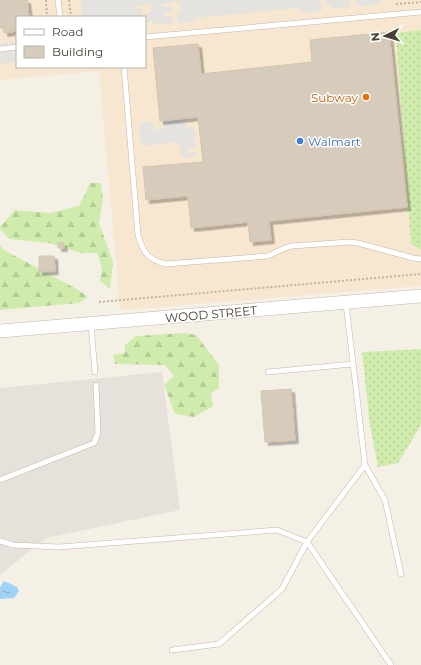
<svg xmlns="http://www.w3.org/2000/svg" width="421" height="665" font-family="Montserrat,sans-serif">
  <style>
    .commercial { fill: #f8e7d0; fill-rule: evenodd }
    .industrial { fill: #e7e1db }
    .grass { fill: url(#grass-dots) }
    .forest { fill: url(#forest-firs) }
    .parking { fill: #e5e3df }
    .water { fill: url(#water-ripples) }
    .building { fill: #d7ccbb; stroke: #d3c4ad; filter: url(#shadow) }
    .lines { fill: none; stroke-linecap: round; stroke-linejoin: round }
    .service-casing { stroke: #c1b8a8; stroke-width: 6 }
    .tertiary-casing { stroke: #c1b8a8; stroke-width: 14 }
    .path { stroke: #c4b498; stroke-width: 2; stroke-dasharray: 2 2; stroke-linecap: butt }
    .service { stroke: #fff; stroke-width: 5 }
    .tertiary { stroke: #fff; stroke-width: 13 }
    .food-dot { fill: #e8710a; stroke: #fff; stroke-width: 1.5 }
    .shop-dot { fill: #3f7fe0; stroke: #fff; stroke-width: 1.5 }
    .labels { text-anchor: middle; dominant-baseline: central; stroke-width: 3; stroke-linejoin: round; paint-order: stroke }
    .food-label { font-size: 12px; fill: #c56008; stroke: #fff; text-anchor: end }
    .shop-label { font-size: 12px; fill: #366cbe; stroke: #fff; text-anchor: start }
    .street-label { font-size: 12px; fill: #484035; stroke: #fff }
  </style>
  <defs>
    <pattern id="grass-dots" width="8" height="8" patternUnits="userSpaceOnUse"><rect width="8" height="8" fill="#d0ecac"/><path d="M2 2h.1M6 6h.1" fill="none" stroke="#b4cb95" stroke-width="1.8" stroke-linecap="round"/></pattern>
    <pattern id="forest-firs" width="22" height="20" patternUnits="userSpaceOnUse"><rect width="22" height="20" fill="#d0ecac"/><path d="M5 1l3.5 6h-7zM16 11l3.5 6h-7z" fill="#b4cb95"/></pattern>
    <pattern id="water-ripples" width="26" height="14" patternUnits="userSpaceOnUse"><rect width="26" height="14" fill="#9ed3f6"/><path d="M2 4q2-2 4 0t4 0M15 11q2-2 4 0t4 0" fill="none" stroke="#83adc8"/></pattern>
    <filter id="shadow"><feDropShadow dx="3.5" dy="3.5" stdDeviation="0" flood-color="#0004"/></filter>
  </defs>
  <rect width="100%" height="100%" fill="#f5f0e6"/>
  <!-- commercial -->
  <path class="commercial" d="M0 0H421V286L120 310 99 71 0 80ZM17 17H145V67H17Z"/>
  <!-- industrial -->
  <path class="industrial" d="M162 372 180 510 46 538 0 575V388Z"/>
  <!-- grass -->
  <path class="grass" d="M421 30V250L411 244 396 33Z
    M421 349V425L398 463 378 467 370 425 362 352Z"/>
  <!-- forest -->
  <path class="forest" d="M90 183H101L103 200 99 223 113 262 110 289 100 281 102 269 97 253H81L49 243 9 239 0 229V227L15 210 50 213 79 206Z
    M0 245 4 250 75 288 88 297 79 303 0 310Z
    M184 333 196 335 219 365V388L211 393 213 406 194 417 175 414 164 385 174 376 165 365 115 364 113 355 125 353V345L136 336Z"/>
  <!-- parking -->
  <path class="parking" d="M81 0H321L313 2H322V11L301 13 300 8 194 18V22L178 23 177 13H181L180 2 162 4 163 7 171 6 172 13 163 14V17L172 16 173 23 153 25 152 21 147 22V12H151L150 5 133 6 134 9 142 8 143 16 82 17Z
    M325 0H350L351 7 331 9V5L326 6Z
    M356 0H381V4L356 6Z
    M15 42V62L0 64V43Z
    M185 119 186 127H194L196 148 188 149V153L196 152 197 156 181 158 179 142 141 146 139 123 153 121 154 130 164 129 163 121Z"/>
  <!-- water -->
  <path class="water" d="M4 581 17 587 19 591 14 598 0 599V587Z"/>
  <!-- building -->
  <path class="building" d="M0 0H27L29 17H17V31L4 33V27L0 28Z
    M389 32 407 207 269 221 271 240 250 242 248 222 191 228 188 196 146 200 143 167 203 162 198 117 160 121 153 48 198 44 201 74 312 62 310 40Z
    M63 242 64 248H58V243Z
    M39 256H54L55 271 39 272Z
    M291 389 295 440 265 442 261 391Z"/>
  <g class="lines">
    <!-- service casing -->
    <g class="service-casing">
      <path id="service" d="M58 0 60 17
        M145 37 421 12
        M0 49 17 47
        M124 67 138 235C143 252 148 260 166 264L268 256 285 248 292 246 349 242 358 243 413 258 421 259
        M346 304 365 465 385 500 401 574
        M91 325 95 372
        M268 372 353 364
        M0 480 94 443 98 433 96 385
        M0 541 13 545 59 547 277 530 307 542 365 465
        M172 650 219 644 282 589 307 542 391 665"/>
    </g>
    <!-- tertiary casing -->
    <g class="tertiary-casing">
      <path id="tertiary" d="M0 331 421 296"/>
    </g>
    <!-- path -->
    <path class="path" d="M46 0 47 17
      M69 0 71 17
      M396 4 421 2
      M99 302 421 274"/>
    <!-- service -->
    <use href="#service" class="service"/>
    <!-- tertiary -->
    <use href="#tertiary" class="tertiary"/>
  </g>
  <!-- markers -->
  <circle class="food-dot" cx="366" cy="97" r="4"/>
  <circle class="shop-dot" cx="300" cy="141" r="4"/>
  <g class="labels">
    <!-- food labels -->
    <g class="food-label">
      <text x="358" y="97">Subway</text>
    </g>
    <!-- shop labels -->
    <g class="shop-label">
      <text x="308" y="141">Walmart</text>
    </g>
    <!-- street labels -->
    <g class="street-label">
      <text transform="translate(211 314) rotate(-5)">WOOD STREET</text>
    </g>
  </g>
  <!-- legend -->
  <rect x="16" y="16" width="130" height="52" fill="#ffffff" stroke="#b6b3ae"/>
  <rect x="24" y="29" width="20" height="6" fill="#ffffff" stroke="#b6b3ae"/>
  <text x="52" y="36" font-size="12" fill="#484035">Road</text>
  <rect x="24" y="46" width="20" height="12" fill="#d7ccbb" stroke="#b6b3ae"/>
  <text x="52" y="56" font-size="12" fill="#484035">Building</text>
  <!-- north arrow -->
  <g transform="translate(385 36) rotate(265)" stroke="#ffffff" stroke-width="3" paint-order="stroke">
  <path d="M0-3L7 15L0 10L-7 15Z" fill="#484035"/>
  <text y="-6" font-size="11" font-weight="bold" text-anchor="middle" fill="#484035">N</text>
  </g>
</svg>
